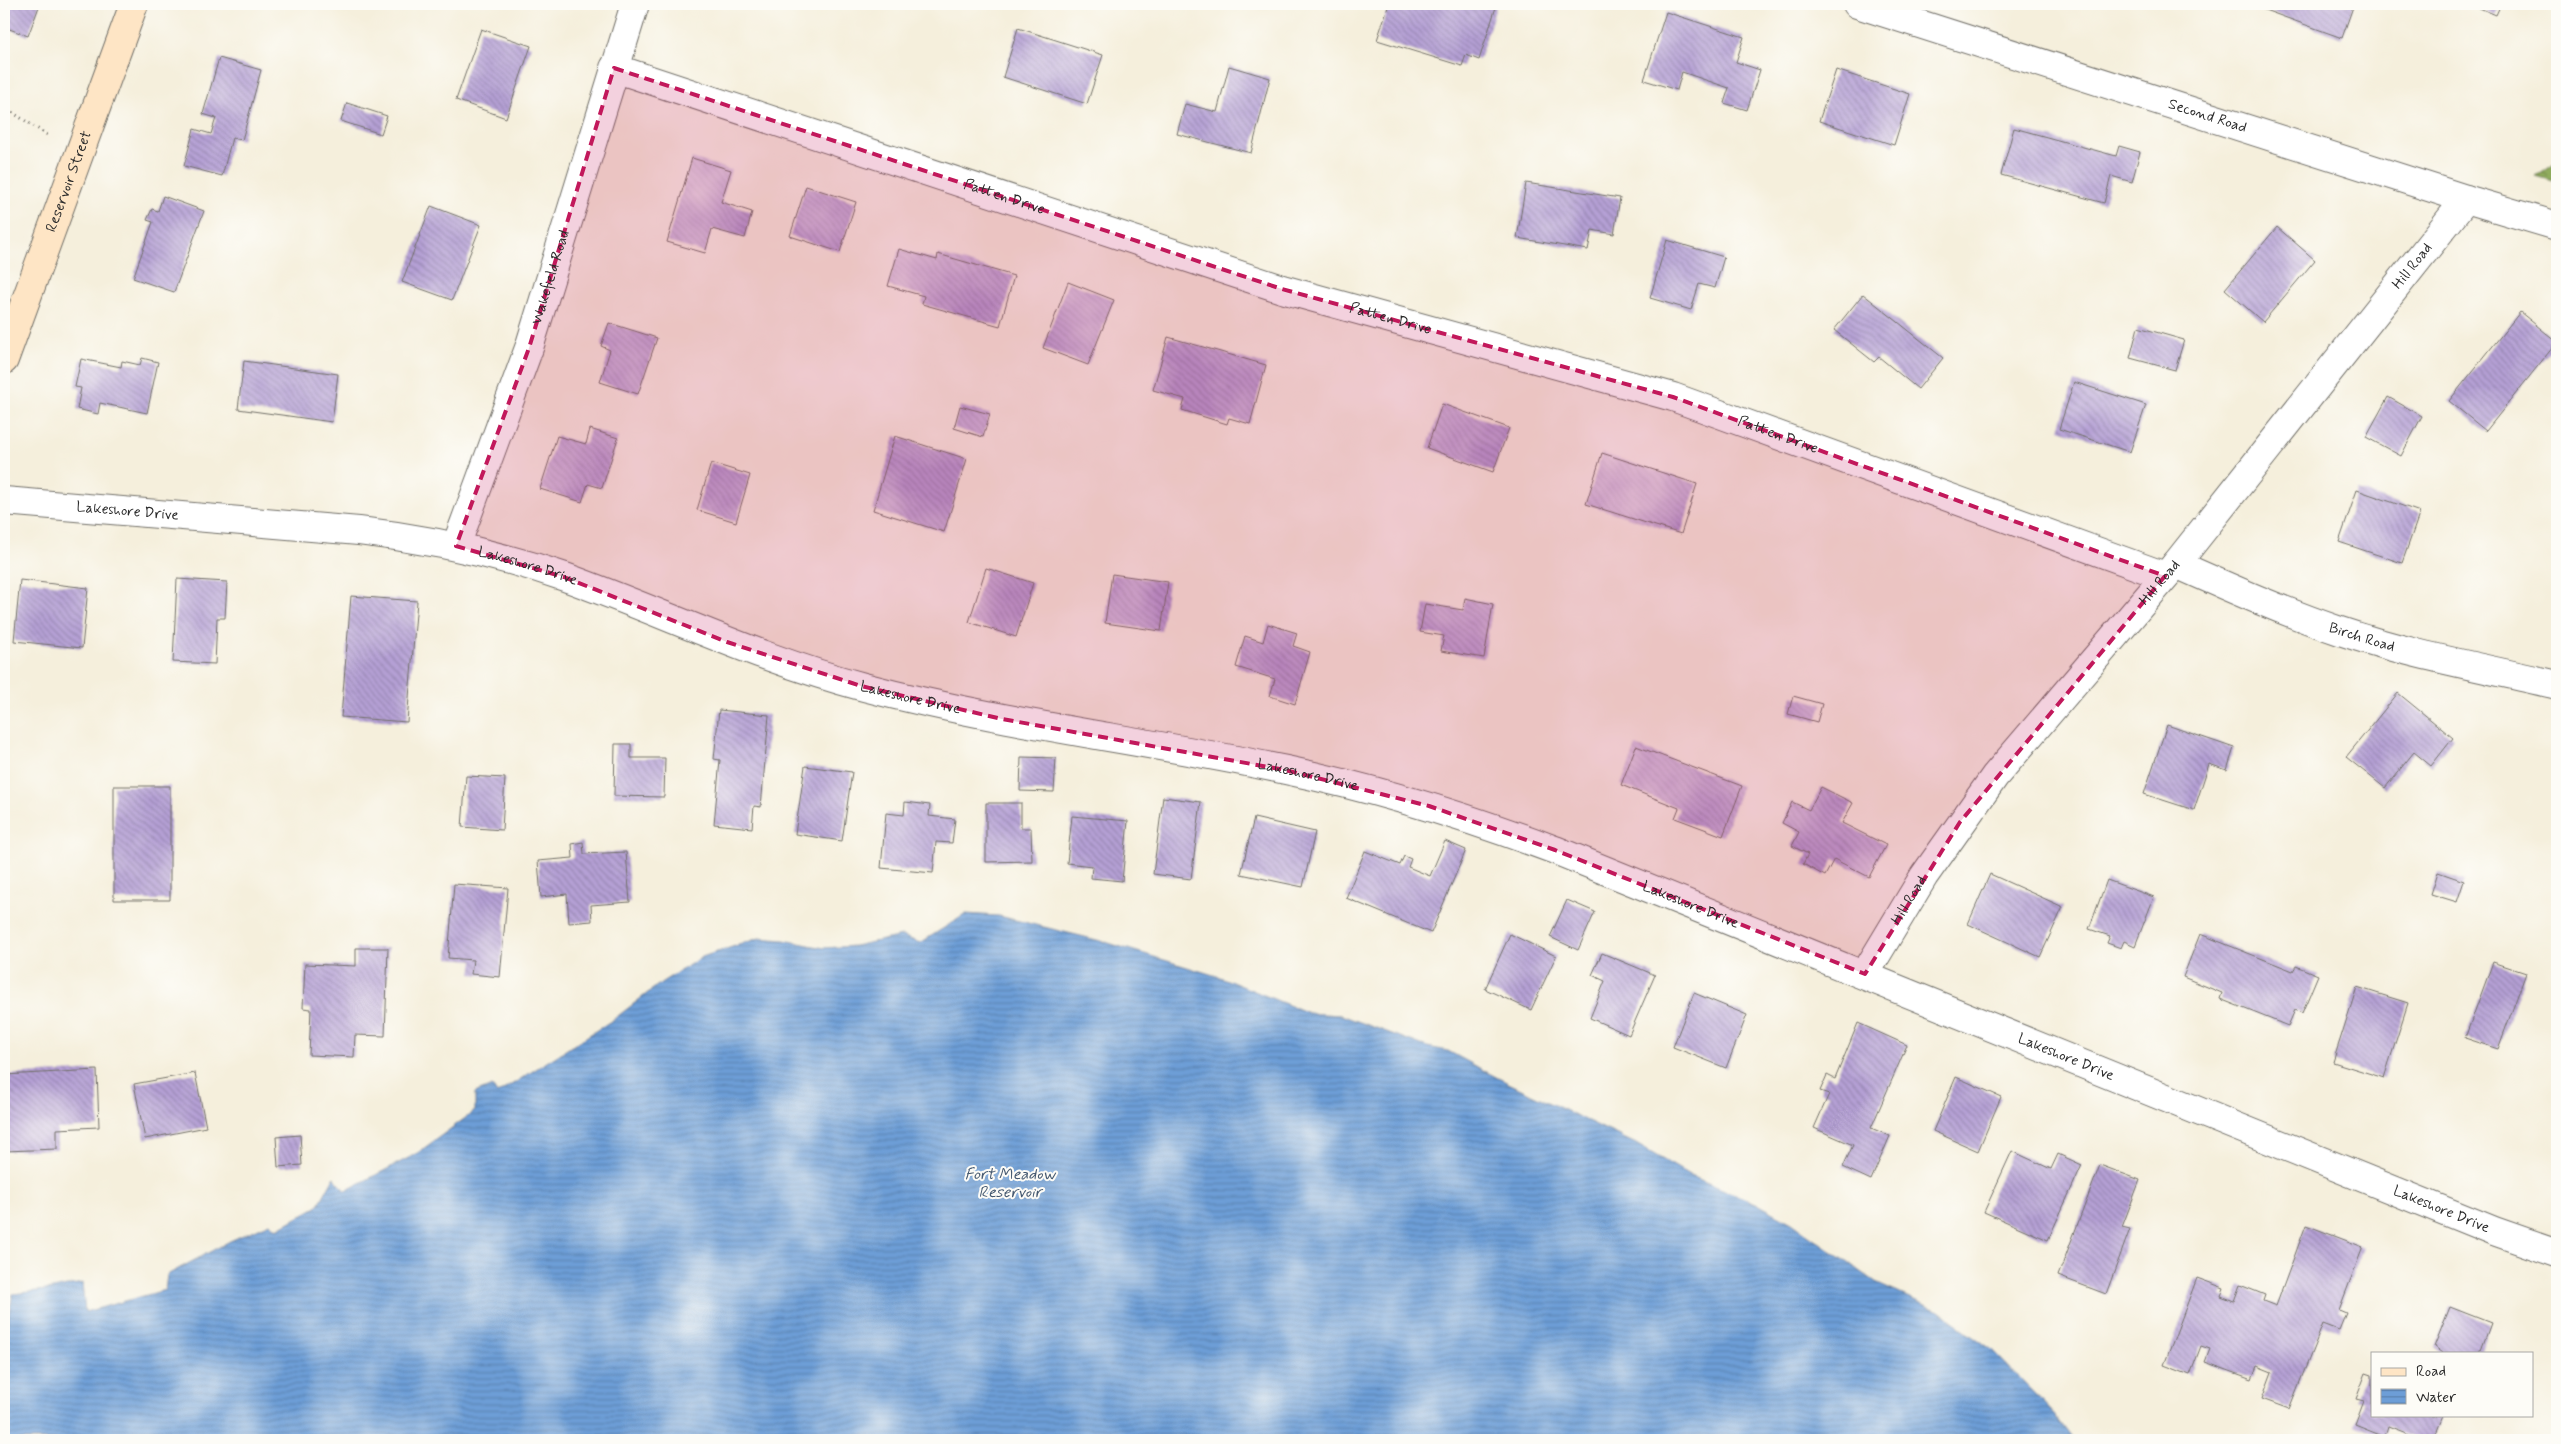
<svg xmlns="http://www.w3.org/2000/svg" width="2561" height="1444" font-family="Mynerve,sans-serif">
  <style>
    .forest { fill: url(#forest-crowns); stroke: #5e6c44 }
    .water { fill: url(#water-rules); stroke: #4c6481 }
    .building { fill: url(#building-back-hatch) }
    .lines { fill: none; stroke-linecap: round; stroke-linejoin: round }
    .street-casing { stroke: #727069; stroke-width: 30 }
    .secondary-casing { stroke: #727069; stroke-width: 30 }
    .path { stroke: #727069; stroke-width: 3; stroke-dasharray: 1 4; stroke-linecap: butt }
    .street { stroke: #fff; stroke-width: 28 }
    .secondary { stroke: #fee5c5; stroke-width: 28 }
    .marked { fill: #c2185b; fill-opacity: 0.2; stroke: #c2185b; stroke-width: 4; stroke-dasharray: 10 6; stroke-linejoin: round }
    .labels { text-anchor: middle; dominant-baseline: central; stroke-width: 4; stroke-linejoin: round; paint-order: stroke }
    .street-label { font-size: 15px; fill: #2b2b2b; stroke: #fdfcf7 }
    .water-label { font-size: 16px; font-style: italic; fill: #455970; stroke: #fdfcf7 }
  </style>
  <defs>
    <pattern id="forest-crowns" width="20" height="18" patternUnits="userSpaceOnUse" patternTransform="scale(1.25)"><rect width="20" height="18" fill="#90ac5d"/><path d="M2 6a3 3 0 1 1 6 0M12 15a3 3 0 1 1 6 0" fill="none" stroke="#768c4d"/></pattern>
    <pattern id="water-rules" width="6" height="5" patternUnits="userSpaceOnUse" patternTransform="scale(1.25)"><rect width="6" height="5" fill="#6d9ed7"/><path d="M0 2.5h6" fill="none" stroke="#5a81af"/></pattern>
    <pattern id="building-back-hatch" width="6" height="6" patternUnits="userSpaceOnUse" patternTransform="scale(1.25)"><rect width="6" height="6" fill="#b5a0d5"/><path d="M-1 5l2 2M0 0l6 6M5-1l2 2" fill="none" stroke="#9383ad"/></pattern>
  </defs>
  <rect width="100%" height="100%" fill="#fdfcf7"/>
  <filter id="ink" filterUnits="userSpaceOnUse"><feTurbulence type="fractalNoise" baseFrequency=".02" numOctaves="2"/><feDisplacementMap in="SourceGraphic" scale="10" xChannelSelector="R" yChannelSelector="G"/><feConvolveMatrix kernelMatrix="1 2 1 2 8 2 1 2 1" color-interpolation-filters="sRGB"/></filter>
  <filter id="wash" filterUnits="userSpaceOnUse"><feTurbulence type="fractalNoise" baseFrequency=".0096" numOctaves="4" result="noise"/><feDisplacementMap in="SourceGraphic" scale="20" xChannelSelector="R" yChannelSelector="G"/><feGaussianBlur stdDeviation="1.12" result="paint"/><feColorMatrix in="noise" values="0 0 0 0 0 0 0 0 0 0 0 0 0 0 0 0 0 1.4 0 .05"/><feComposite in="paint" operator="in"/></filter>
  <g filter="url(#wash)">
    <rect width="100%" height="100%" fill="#f5efdc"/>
    <!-- forest -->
    <path class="forest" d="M2557 161V182L2536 176Z"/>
    <!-- water -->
    <path class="water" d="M966 914 999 916 1105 942 1220 977 1308 1013 1341 1015 1427 1047 1448 1051 1498 1078 1636 1144 1691 1176 1756 1203 1792 1223 1880 1285 1939 1311 1991 1349 2057 1417 2074 1440H4V1329L6 1328 13 1294 53 1289 82 1283 85 1312 165 1290 167 1275 230 1241 270 1223 277 1229 318 1206 334 1177 345 1191 416 1154 475 1111V1093L492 1086 497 1094 614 1019 662 982 702 957 759 938 784 940 824 948 854 946 902 936 920 943Z"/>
    <g id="blocks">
      <!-- building -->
      <path class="building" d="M4 4H40L28 36 4 27Z
        M1389 4H1497L1479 60 1466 55 1462 66 1377 40Z
        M2264 4H2354L2342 38 2262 9Z
        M2470 4H2501L2496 15Z
        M1666 12 1744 37 1736 62 1760 70 1747 110 1724 103 1729 88 1682 72 1677 90 1644 80Z
        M1018 28 1103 55 1087 104 1003 77Z
        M481 29 531 46 506 118 456 100Z
        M219 58 261 70 242 140 232 138 222 176 184 166 194 129 211 134 216 118 203 114Z
        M1229 66 1270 78 1251 153 1177 134 1185 104 1217 112Z
        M1836 70 1910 94 1894 145 1819 121Z
        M347 103 387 116 381 134 341 121Z
        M2014 128 2116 156 2119 146 2140 152 2132 182 2111 176 2104 203 2001 175Z
        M692 158 731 170 721 202 752 212 745 238 712 229 705 253 667 242Z
        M1526 183 1620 198 1614 234 1592 230 1588 250 1517 238Z
        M806 186 856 202 840 252 790 236Z
        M163 196 204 211 174 292 133 278 153 222 147 220 152 209 158 211Z
        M431 206 481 225 452 300 402 282Z
        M2277 227 2315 260 2263 322 2225 289Z
        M1667 240 1724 257 1715 288 1699 284 1691 310 1650 298Z
        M899 249 937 260 938 254 1014 276 1000 326 922 304 924 296 888 286Z
        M1068 282 1114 300 1088 365 1043 348Z
        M1863 294 1943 358 1918 389 1879 357 1874 362 1834 330Z
        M2520 312 2557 342 2486 431 2449 401Z
        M609 323 657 338 638 394 600 382 610 350 601 346Z
        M2138 327 2184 340 2175 370 2130 358Z
        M1168 337 1266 365 1250 424 1229 418 1227 424 1182 410 1185 399 1153 390Z
        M142 358 158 362 147 413 100 403 98 414 77 409 81 388 75 387 81 359 121 367 122 361 140 365Z
        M244 361 338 374 332 422 238 409Z
        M2074 382 2146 405 2130 452 2059 429Z
        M2388 397 2422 416 2401 456 2366 437Z
        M1442 404 1509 428 1493 472 1427 448Z
        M960 406 990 414 983 437 954 428Z
        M590 429 618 438 602 488 588 484 582 502 540 489 557 436 586 444Z
        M895 436 967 459 944 532 873 510Z
        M1602 453 1697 484 1681 534 1586 504Z
        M711 463 750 475 736 522 697 510Z
        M2357 490 2420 512 2402 563 2339 542Z
        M986 568 1033 583 1016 637 969 622Z
        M1112 574 1168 582 1161 631 1105 623Z
        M177 579 227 582 225 618H217L215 664 173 662Z
        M20 580 88 588 82 648 14 641Z
        M351 596 417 601 407 722 341 717Z
        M1465 598 1493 604 1484 658 1441 651 1444 636 1420 632 1425 604 1463 610Z
        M1268 624 1297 633 1293 646 1310 652 1295 704 1270 696 1275 679 1236 667 1245 636 1263 642Z
        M2398 693 2453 738 2431 766 2414 752 2385 788 2346 757Z
        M1793 696 1822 704 1817 722 1788 714Z
        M719 710 769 715 761 807 754 806 752 828 714 824 720 760 714 759Z
        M2167 725 2234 748 2227 770 2209 764 2194 810 2144 794Z
        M615 744H631V758H665L664 797 614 796Z
        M1636 746 1742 786 1723 836 1675 818 1679 808 1621 785Z
        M1021 757 1056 758 1054 792 1020 791Z
        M805 766 852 772 842 841 795 834Z
        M466 776 505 778 502 830 462 827Z
        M114 786H170V900H114Z
        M1821 787 1853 803 1842 823 1886 845 1869 877 1834 859 1825 876 1803 864 1808 854 1792 846 1799 832 1782 823 1792 802 1809 810Z
        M1163 797 1201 802 1191 879 1153 874Z
        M905 802 930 805 929 816 955 819 952 843 936 842 933 873 881 868 886 813 904 815Z
        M986 803H1021V828H1031L1032 861 986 862Z
        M1072 816 1128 821 1122 881 1091 878 1092 866 1067 863Z
        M1254 818 1315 832 1303 887 1241 874Z
        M1445 841 1466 850 1431 933 1346 898 1365 851 1400 865 1404 856 1411 859 1408 867 1430 876Z
        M583 842 584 854 626 852 630 902 591 905 592 921 569 923 567 894 541 897 538 861 573 858 572 844Z
        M2438 872 2464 881 2457 902 2431 894Z
        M1990 874 2063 907 2040 957 1968 924Z
        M2107 880 2154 897 2135 946 2124 941 2121 948 2107 943 2110 936 2089 929Z
        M454 884 508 888 500 977 471 974 473 960 448 958Z
        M1567 900 1595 912 1578 950 1550 937Z
        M1510 934 1556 956 1531 1010 1485 989Z
        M2200 934 2293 971 2296 966 2318 975 2302 1013 2295 1010 2288 1026 2220 999 2222 993 2183 977Z
        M356 948H388L385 1036 355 1035 354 1057 309 1055 311 1009 303 1008 305 964 356 966Z
        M1602 953 1655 975 1629 1035 1590 1018 1605 981 1592 975Z
        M2493 962 2526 973 2498 1049 2465 1038Z
        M2357 987 2408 1003 2384 1078 2333 1062Z
        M1694 993 1747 1015 1726 1068 1673 1047Z
        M1858 1023 1907 1045 1871 1128 1890 1136 1871 1180 1843 1167 1853 1145 1814 1128 1829 1094 1820 1091 1827 1075 1835 1079Z
        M97 1070 99 1127 57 1129V1149L5 1151 4 1075Z
        M195 1073 206 1127 145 1139 134 1084Z
        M1956 1077 2001 1097 1978 1151 1933 1131Z
        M300 1135 302 1165 278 1167 276 1137Z
        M2012 1151 2051 1169 2058 1154 2082 1165 2048 1240 1984 1212Z
        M2100 1165 2140 1180 2122 1227 2130 1229 2106 1294 2058 1276Z
        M2306 1225 2363 1247 2339 1310 2346 1313 2339 1330 2323 1324 2289 1409 2262 1399 2272 1372 2257 1366 2252 1379 2205 1362 2210 1349 2201 1346 2190 1375 2164 1365 2197 1278 2224 1288 2221 1296 2234 1301 2240 1285 2265 1295 2263 1301 2276 1306Z
        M2450 1307 2491 1323 2480 1353H2442L2434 1347Z
        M2366 1373 2372 1375V1415H2443L2433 1440H2422L2388 1427 2385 1437 2355 1425 2364 1401 2356 1399Z"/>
    </g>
  </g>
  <g filter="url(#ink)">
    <use href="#blocks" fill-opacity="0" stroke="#727069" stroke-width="1"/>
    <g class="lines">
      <!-- street casing -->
      <g class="street-casing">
        <g id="street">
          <path id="s1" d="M1857 4 2466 199 2557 226"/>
          <path id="s2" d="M614 68 1282 289 1673 397 2165 576"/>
          <path id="s3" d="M4 501 359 531C429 539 498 554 565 577 665 613 761 660 864 687 1003 724 1146 740 1286 770 1378 789 1467 817 1555 850L2494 1231 2557 1253"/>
          <path id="s4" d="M456 546 529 348 635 4"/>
          <path id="s5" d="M2176 564C2230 588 2284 612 2340 631 2411 655 2485 668 2557 685"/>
          <path id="s6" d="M1865 974 1924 876 1995 776 2176 564 2466 199"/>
        </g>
      </g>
      <!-- secondary casing -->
      <g class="secondary-casing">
        <g id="secondary">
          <path id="s7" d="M4 360 134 4"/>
        </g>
      </g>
      <!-- path -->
      <path class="path" d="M4 107 49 136"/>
      <!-- street -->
      <use href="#street" class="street"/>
      <!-- secondary -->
      <use href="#secondary" class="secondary"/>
    </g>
  </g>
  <!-- marked area -->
  <path class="marked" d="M614 68 1282 289 1673 397 2165 576 1960 822 1865 974 1555 850 1429 806 1285 770 1002 719 861 686 727 642 564 577 456 546 529 348Z"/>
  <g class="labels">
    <!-- street labels -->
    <g class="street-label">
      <text stroke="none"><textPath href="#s1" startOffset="368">Second Road</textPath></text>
      <text stroke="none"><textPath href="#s7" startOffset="190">Reservoir Street</textPath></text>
      <text stroke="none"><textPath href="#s2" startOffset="411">Patten Drive</textPath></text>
      <text stroke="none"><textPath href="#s6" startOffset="896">Hill Road</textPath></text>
      <text stroke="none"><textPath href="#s4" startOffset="285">Wakefield Road</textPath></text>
      <text stroke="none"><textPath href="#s2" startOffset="816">Patten Drive</textPath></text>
      <text stroke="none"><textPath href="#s2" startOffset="1221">Patten Drive</textPath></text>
      <text stroke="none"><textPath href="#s3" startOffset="124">Lakeshore Drive</textPath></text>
      <text stroke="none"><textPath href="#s3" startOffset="529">Lakeshore Drive</textPath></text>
      <text stroke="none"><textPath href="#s6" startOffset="491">Hill Road</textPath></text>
      <text stroke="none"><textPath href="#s5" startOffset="200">Birch Road</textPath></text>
      <text stroke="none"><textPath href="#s3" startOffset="934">Lakeshore Drive</textPath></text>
      <text stroke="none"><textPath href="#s3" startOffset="1339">Lakeshore Drive</textPath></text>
      <text stroke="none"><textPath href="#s6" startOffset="86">Hill Road</textPath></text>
      <text stroke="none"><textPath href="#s3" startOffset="1744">Lakeshore Drive</textPath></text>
      <text stroke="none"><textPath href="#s3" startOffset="2149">Lakeshore Drive</textPath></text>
      <text stroke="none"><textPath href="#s3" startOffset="2554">Lakeshore Drive</textPath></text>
    </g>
    <!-- water labels -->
    <g class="water-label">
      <text x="1010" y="1174">Fort Meadow<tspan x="1010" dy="18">Reservoir</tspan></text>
    </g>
  </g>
  <!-- margin -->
  <rect width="2561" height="1444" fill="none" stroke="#fdfcf7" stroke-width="20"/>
  <!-- legend -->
  <rect x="2371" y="1352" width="162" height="65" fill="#fdfcf7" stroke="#a9a8a5"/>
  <rect x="2381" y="1368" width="25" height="8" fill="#fee5c5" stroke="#a9a8a5"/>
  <text x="2416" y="1376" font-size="15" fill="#2b2b2b">Road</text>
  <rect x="2381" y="1389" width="25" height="15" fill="url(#water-rules)" stroke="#a9a8a5"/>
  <text x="2416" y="1402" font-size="15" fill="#2b2b2b">Water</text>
</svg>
